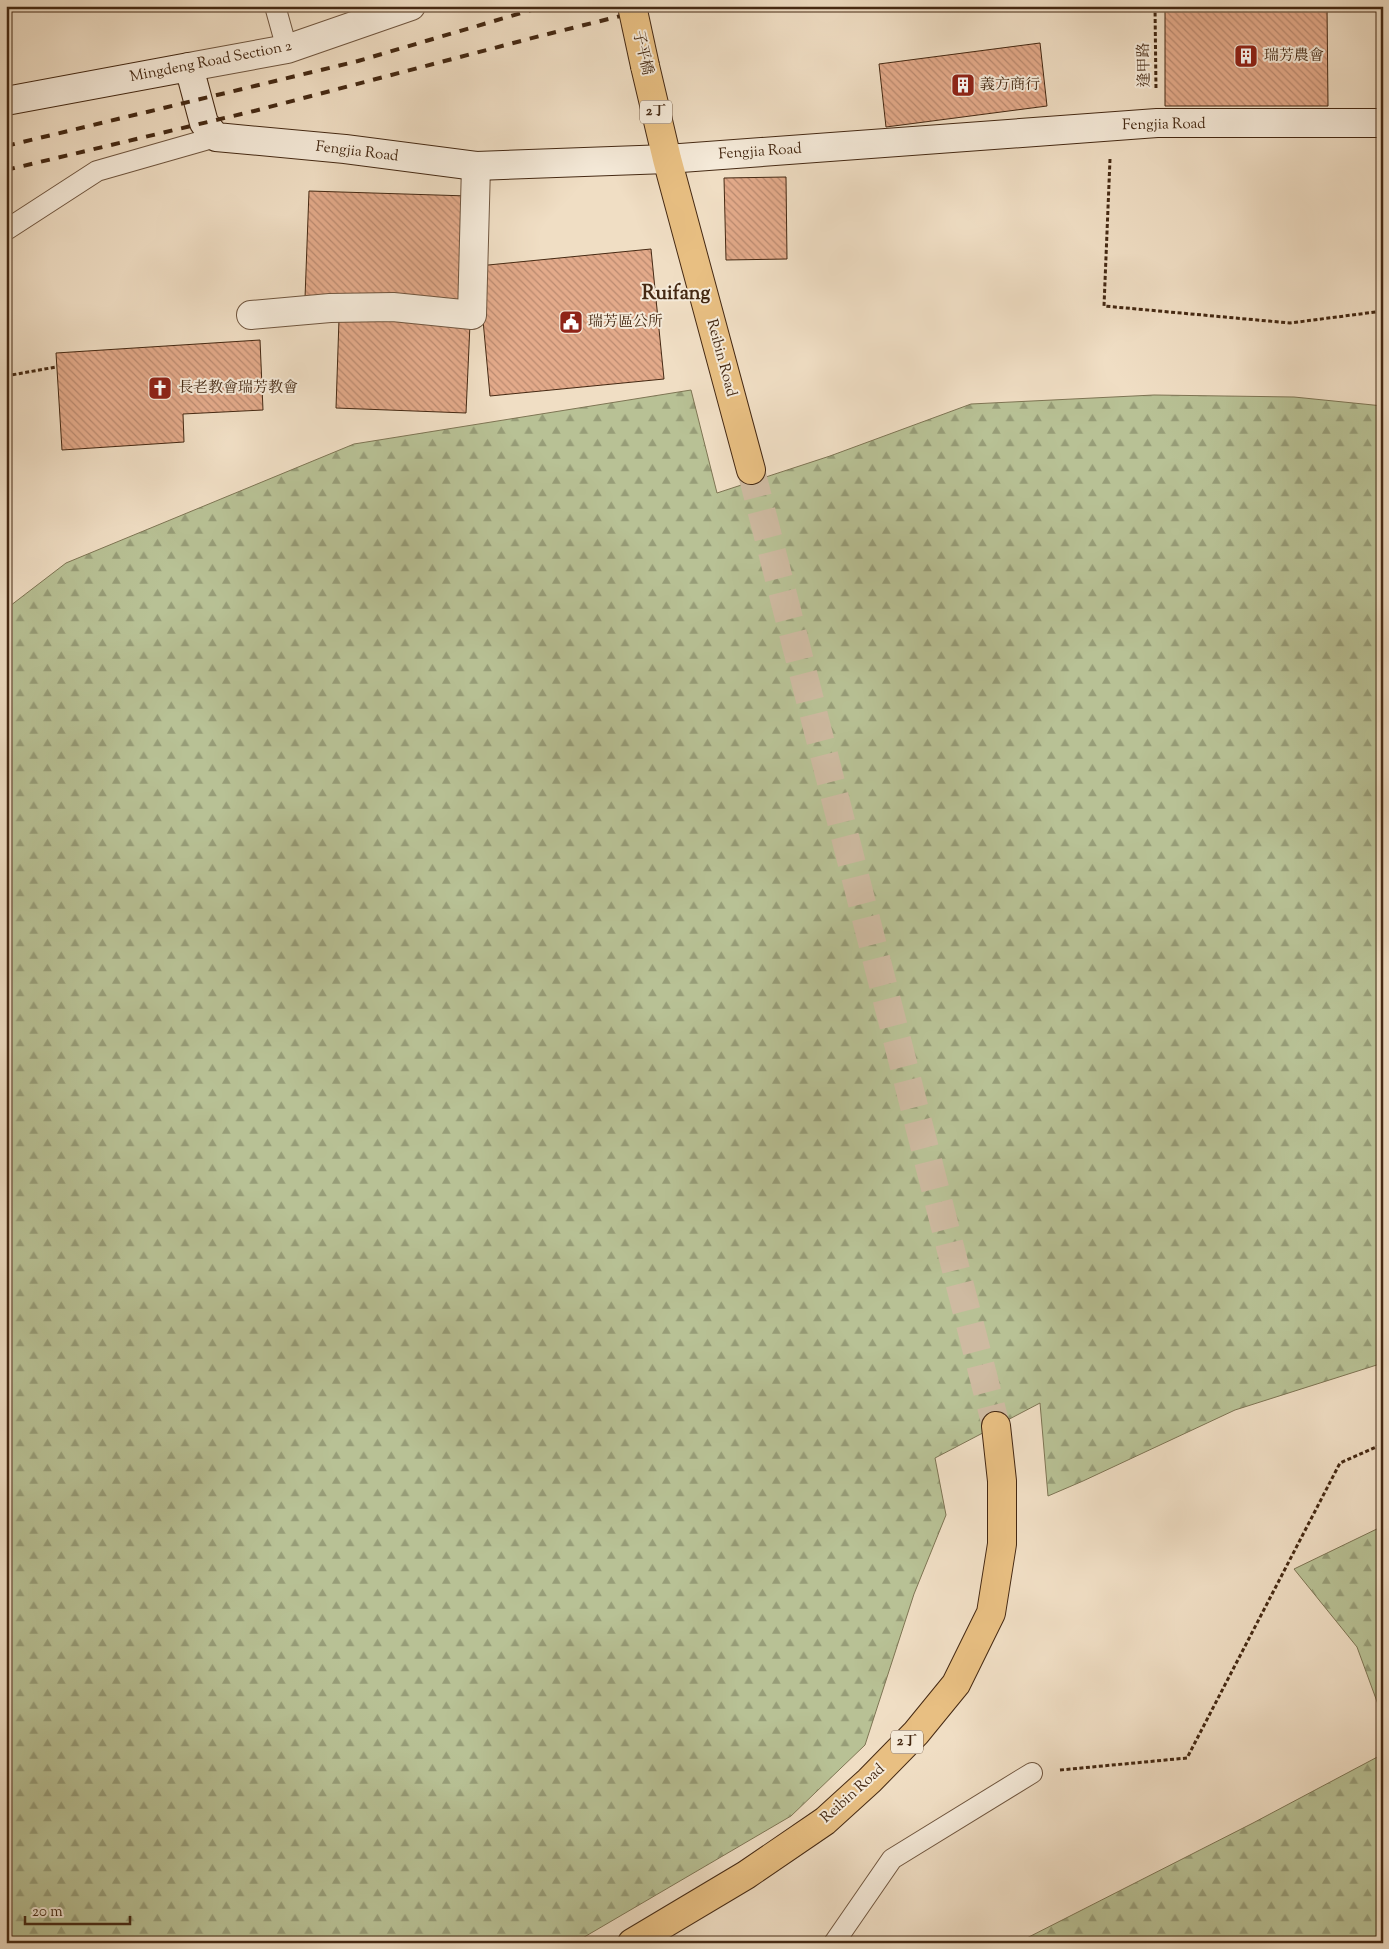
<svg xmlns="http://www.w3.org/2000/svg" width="1389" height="1949" font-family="'Sorts Mill Goudy','Noto Serif TC',serif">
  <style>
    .forest { fill: url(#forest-firs); stroke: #7e7554 }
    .building { fill: url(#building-back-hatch); stroke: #452913 }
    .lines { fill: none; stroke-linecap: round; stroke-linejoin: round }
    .primary-tunnel { stroke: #cebaa1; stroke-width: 28; stroke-dasharray: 28 14; stroke-linecap: butt }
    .lane-casing { stroke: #70563f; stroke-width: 22 }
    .street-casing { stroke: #70563f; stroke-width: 30 }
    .secondary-casing { stroke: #452913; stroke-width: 30 }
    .primary-casing { stroke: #452913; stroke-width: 30 }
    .path { stroke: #452913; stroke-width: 3; stroke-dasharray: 4 2.5; stroke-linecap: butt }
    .lane { stroke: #f5ead9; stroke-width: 20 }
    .street { stroke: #f5ead9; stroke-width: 28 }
    .secondary { stroke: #f5ead9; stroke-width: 28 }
    .primary { stroke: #e8bf82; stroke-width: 28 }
    .rail { stroke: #452913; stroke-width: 4; stroke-dasharray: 9 9; stroke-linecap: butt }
    .primary-bridge-casing { stroke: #452913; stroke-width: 30; stroke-linecap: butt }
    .primary-bridge { stroke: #e8bf82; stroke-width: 28 }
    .labels { text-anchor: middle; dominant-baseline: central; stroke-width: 4; stroke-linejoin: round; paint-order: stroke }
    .shield { fill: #f5ead9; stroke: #7a634e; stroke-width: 1 }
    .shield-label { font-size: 14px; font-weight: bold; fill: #452913 }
    .street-label { font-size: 15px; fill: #452913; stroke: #f5ead9 }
    .poi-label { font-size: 15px; fill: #452913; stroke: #f5ead9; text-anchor: start }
    .district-label { font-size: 20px; font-weight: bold; fill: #452913; stroke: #f5ead9 }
  </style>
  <defs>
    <pattern id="forest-firs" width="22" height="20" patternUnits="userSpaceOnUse" patternTransform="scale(1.25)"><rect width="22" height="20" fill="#b8c195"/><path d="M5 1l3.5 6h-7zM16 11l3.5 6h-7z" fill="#979d78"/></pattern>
    <pattern id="building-back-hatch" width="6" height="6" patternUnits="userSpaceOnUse" patternTransform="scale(1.25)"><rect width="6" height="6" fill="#e3aa8a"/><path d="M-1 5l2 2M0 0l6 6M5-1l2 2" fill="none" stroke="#ba8a70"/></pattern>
  </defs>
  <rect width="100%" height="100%" fill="#f0dec4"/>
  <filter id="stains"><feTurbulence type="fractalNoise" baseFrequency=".004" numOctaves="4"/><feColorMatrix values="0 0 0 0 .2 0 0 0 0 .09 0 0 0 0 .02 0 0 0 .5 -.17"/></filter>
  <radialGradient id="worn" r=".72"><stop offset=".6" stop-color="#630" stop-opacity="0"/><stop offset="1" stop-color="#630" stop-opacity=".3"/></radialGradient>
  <!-- forest -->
  <path class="forest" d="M691 390 717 493 830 456 971 404 1154 395 1294 397 1383 406V1363L1235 1410 1083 1481 1048 1496 1040 1403 935 1458 946 1515 914 1594 865 1745 791 1816 574 1943H6V609L66 563 354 444Z
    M1383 1526V1718L1357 1647 1294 1569Z
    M1383 1754V1943H1017L1253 1823Z"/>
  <!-- building -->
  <path class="building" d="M1165 6H1327L1328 106H1165Z
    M1040 43 1047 106 886 127 879 64Z
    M786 177 787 259 726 260 724 178Z
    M309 191 468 196 464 303 305 298Z
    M651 249 664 379 490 396 478 266Z
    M339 319 470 324 466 413 336 408Z
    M260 340 263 410 183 414 184 442 62 450 56 353Z"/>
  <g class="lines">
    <!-- primary-tunnel -->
    <path class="primary-tunnel" d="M751 470 996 1426"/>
    <!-- lane casing -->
    <g class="lane-casing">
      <path id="lane" d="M275 6 287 49
        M6 230 97 171 216 137
        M834 1943 892 1859 1032 1773"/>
    </g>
    <!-- street casing -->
    <g class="street-casing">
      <path id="street" d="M189 67 287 49 411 6
        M251 315 330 308 393 307 472 315 476 166"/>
    </g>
    <!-- secondary casing -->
    <g class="secondary-casing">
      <path id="secondary" d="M6 101 189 67 204 123 216 137 345 149 476 166 667 159 1157 123H1383"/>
    </g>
    <!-- primary casing -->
    <g class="primary-casing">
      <path id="primary" d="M645 66 667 159 751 470
        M632 1943 746 1875 825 1821 869 1781 916 1733 956 1684 991 1613 1002 1544V1481L996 1426"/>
    </g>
    <!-- path -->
    <path class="path" d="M1155 6 1156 90
      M1110 159 1104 306 1290 323 1383 311
      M6 376 56 367
      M1060 1770 1187 1758 1340 1463 1383 1444"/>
    <!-- lane -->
    <use href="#lane" class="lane"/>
    <!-- street -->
    <use href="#street" class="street"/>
    <!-- secondary -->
    <use href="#secondary" class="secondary"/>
    <!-- primary -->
    <use href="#primary" class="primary"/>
    <!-- rail -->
    <path class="rail" d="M6 146 358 61 545 6
      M6 170 254 111 540 36 661 6"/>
    <!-- primary-bridge casing -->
    <g class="primary-bridge-casing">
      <path id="primary-bridge" d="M632 6 645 66"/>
    </g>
    <!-- primary-bridge -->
    <use href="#primary-bridge" class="primary-bridge"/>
  </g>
  <!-- icons -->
  <defs>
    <g id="building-square" transform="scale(1.25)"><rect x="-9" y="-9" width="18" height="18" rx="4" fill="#8f2418" stroke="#f5ead9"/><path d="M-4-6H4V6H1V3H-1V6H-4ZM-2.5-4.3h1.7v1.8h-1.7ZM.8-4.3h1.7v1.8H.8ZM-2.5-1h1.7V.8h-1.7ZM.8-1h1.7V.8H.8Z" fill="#fff"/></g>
    <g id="civic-square" transform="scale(1.25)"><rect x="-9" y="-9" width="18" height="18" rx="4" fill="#8f2418" stroke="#f5ead9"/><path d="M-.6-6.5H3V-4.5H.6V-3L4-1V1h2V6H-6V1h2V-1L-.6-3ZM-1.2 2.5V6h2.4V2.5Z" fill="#fff"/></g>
    <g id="church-square" transform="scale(1.25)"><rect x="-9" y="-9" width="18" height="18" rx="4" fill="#8f2418" stroke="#f5ead9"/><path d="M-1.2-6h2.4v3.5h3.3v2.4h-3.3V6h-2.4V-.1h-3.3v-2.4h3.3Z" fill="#fff"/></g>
  </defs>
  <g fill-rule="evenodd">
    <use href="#building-square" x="1246" y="56"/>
    <use href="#building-square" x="963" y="85"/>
    <use href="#civic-square" x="571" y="322"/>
    <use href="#church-square" x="160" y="388"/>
  </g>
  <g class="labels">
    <!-- shield labels -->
    <g class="shield">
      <rect x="640" y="100.5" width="32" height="23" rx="4"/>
      <rect x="891" y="1730.5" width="32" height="23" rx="4"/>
    </g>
    <g class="shield-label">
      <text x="656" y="112">2丁</text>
      <text x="907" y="1742">2丁</text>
    </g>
    <!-- street labels -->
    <g class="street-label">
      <text transform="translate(642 53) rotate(77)">子平橋</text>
      <text transform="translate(211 62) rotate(-11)">Mingdeng Road Section 2</text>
      <text transform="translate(1145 65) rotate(-91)">逢甲路</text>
      <text transform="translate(1164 125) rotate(-1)">Fengjia Road</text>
      <text transform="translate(357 152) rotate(7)">Fengjia Road</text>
      <text transform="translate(760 152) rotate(-4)">Fengjia Road</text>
      <text transform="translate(721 358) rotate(75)">Reibin Road</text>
      <text transform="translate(853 1794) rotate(-42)">Reibin Road</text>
    </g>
    <!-- poi labels -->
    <g class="poi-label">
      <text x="1264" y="56">瑞芳農會</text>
      <text x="980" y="85">義方商行</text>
      <text x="588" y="322">瑞芳區公所</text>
      <text x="178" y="388">長老教會瑞芳教會</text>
    </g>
    <!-- district labels -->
    <g class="district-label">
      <text x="676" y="294">Ruifang</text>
    </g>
  </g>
  <!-- margin -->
  <rect width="1389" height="1949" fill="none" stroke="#f0dec4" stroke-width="25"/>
  <rect x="8" y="8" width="1374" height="1934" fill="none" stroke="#452913" stroke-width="2.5"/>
  <rect x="12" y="12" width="1364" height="1924" fill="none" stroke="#452913"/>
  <!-- scale -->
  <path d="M25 1916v8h105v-8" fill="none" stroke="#452913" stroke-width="2.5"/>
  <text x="32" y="1916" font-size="15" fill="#452913" stroke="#f5ead9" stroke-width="4" paint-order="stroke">20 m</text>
  <rect width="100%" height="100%" filter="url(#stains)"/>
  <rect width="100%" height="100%" fill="url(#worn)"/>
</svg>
